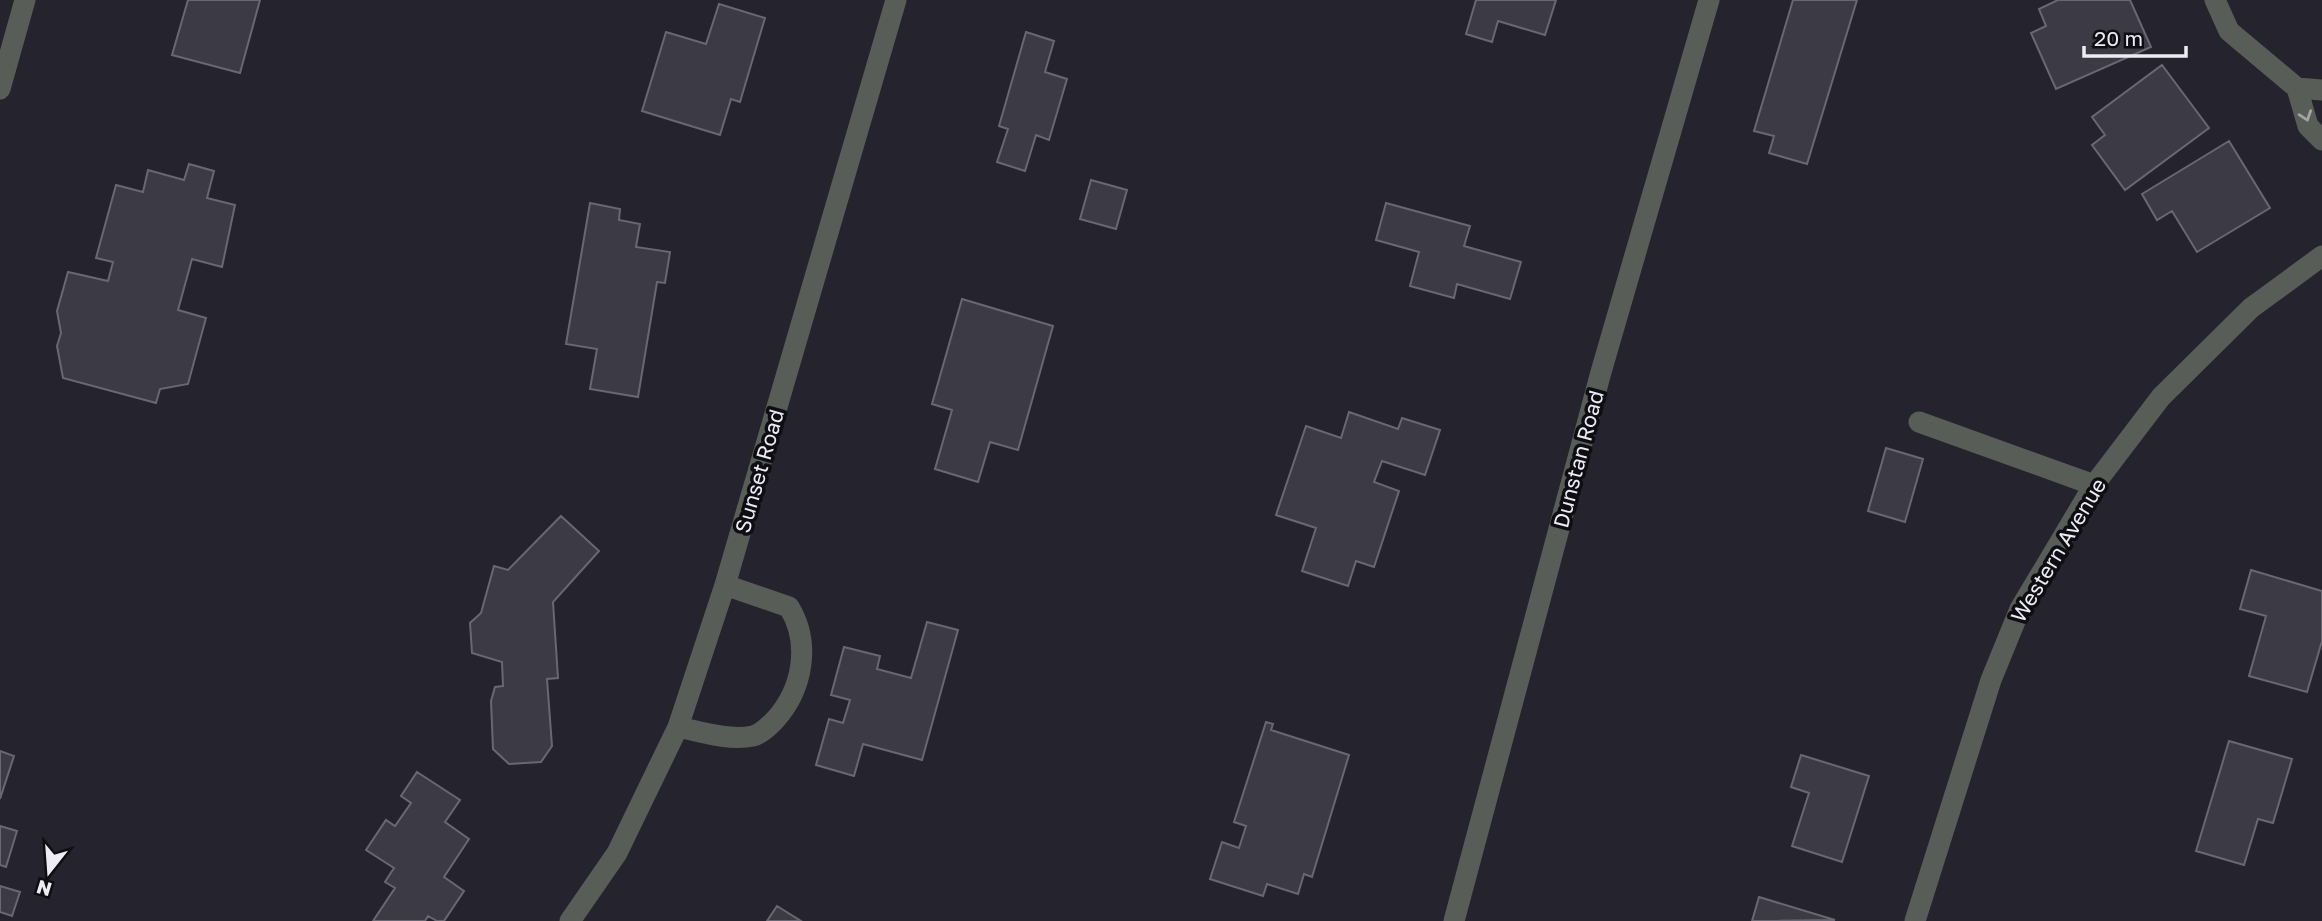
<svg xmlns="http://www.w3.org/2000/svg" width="2322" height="921" font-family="'Golos Text',sans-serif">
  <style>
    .building { fill: #3c3a45; stroke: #6a6774; stroke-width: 2 }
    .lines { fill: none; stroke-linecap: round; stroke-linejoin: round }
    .minor { stroke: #585d58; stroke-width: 21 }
    .oneway { stroke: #a2a4a6 }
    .labels { text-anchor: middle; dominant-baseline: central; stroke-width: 7; stroke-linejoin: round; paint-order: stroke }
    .street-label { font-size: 21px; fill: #edebf3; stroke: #0e0d12 }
  </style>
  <rect width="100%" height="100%" fill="#25232d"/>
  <!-- building -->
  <path class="building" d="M188 0H260L240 73 172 55Z
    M1476 0H1556L1545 35 1498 21 1492 42 1466 34Z
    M1793 0H1857L1807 164 1769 153 1774 136 1754 131Z
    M2058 0H2130L2151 47 2056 89 2031 33 2046 26 2039 9Z
    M719 4 765 18 740 102 731 99 720 135 642 111 666 32 706 44Z
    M1026 32 1054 41 1045 72 1067 79 1049 140 1036 135 1025 171 997 162 1008 129 999 126Z
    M2162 65 2209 128 2125 190 2092 145 2105 135 2092 117Z
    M2229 141 2270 208 2197 252 2172 211 2157 220 2142 194Z
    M189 164 214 171 207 198 235 205 222 267 192 259 178 310 206 318 188 384 160 389 156 403 63 378 57 346 61 333 57 311 68 272 108 281 113 262 96 258 116 185 143 192 148 170 184 180Z
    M1091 180 1127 190 1116 229 1080 219Z
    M590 203 620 209 619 220 640 224 636 247 670 252 665 283 657 282 638 397 590 389 597 349 566 344Z
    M1386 203 1470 226 1464 246 1521 262 1510 299 1457 284 1454 298 1410 286 1419 252 1376 240Z
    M962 299 1053 326 1018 450 990 442 978 482 935 469 952 410 932 404Z
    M1349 412 1398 429 1402 418 1440 430 1425 475 1382 461 1374 482 1399 491 1374 567 1356 561 1348 586 1302 571 1316 528 1276 515 1306 426 1341 438Z
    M1886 448 1923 459 1905 522 1868 511Z
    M561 516 599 551 553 602 558 678 547 679 552 746 541 762 509 764 493 749 491 701 495 687 503 686 502 662 472 653 470 623 481 613 494 566 508 570Z
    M2251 570 2322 591V641L2307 692 2249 676 2266 616 2240 609Z
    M927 622 958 630 922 760 863 744 854 776 816 765 829 719 843 723 850 700 831 695 844 647 880 656 877 669 911 678Z
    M1266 722 1273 724 1271 730 1349 755 1312 877 1304 874 1298 894 1267 884 1263 896 1210 879 1222 842 1239 848 1246 826 1234 822Z
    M2229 741 2292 759 2273 823 2258 819 2244 865 2196 851Z
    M0 751 14 756 0 799Z
    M1801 755 1869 776 1842 862 1792 846 1809 793 1791 787Z
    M417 772 460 800 445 822 469 839 444 877 464 891 444 921H437L428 916 425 921H373L395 888 385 882 394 868 366 850 386 820 395 826 411 803 401 796Z
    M0 826 17 831 6 867 0 865Z
    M0 886 20 892 12 916 0 912Z
    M1759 897 1835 920 1752 921Z
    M777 906 801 921H767Z"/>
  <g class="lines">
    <!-- minor -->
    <path class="minor" d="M2215 0 2229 31 2297 88
      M2297 88 2308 126 2322 140
      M2297 88 2322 90
      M0 89 25 0
      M1919 422 2094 485
      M678 727C701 732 730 741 753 736 761 734 769 726 775 720 803 689 811 643 789 607L725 585
      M570 921 617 853 678 727 725 585 896 0
      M1454 921 1601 372 1709 0
      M1915 921 1991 680 2020 609 2094 485 2161 397 2251 308 2322 256"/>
  </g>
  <!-- one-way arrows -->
  <defs><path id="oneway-chevron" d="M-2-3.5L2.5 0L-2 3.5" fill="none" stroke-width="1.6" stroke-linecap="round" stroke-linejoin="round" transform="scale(1.75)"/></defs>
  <use class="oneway" href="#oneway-chevron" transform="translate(2306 116) rotate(71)"/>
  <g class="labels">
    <!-- street labels -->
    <g class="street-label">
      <text transform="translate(1578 459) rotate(-75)">Dunstan Road</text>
      <text transform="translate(759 471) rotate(-74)">Sunset Road</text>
      <text transform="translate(2058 550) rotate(-59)">Western Avenue</text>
    </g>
  </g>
  <!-- north arrow -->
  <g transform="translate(49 872) rotate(197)" stroke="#0e0d12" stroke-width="5" paint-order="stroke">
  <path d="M0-5L12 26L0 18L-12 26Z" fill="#edebf3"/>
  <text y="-10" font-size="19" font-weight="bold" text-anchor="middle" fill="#edebf3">N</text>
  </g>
  <!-- scale -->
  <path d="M2084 46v10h102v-10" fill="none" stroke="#edebf3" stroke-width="3.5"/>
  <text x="2094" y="46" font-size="21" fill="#edebf3" stroke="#0e0d12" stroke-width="5" paint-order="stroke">20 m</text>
</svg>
